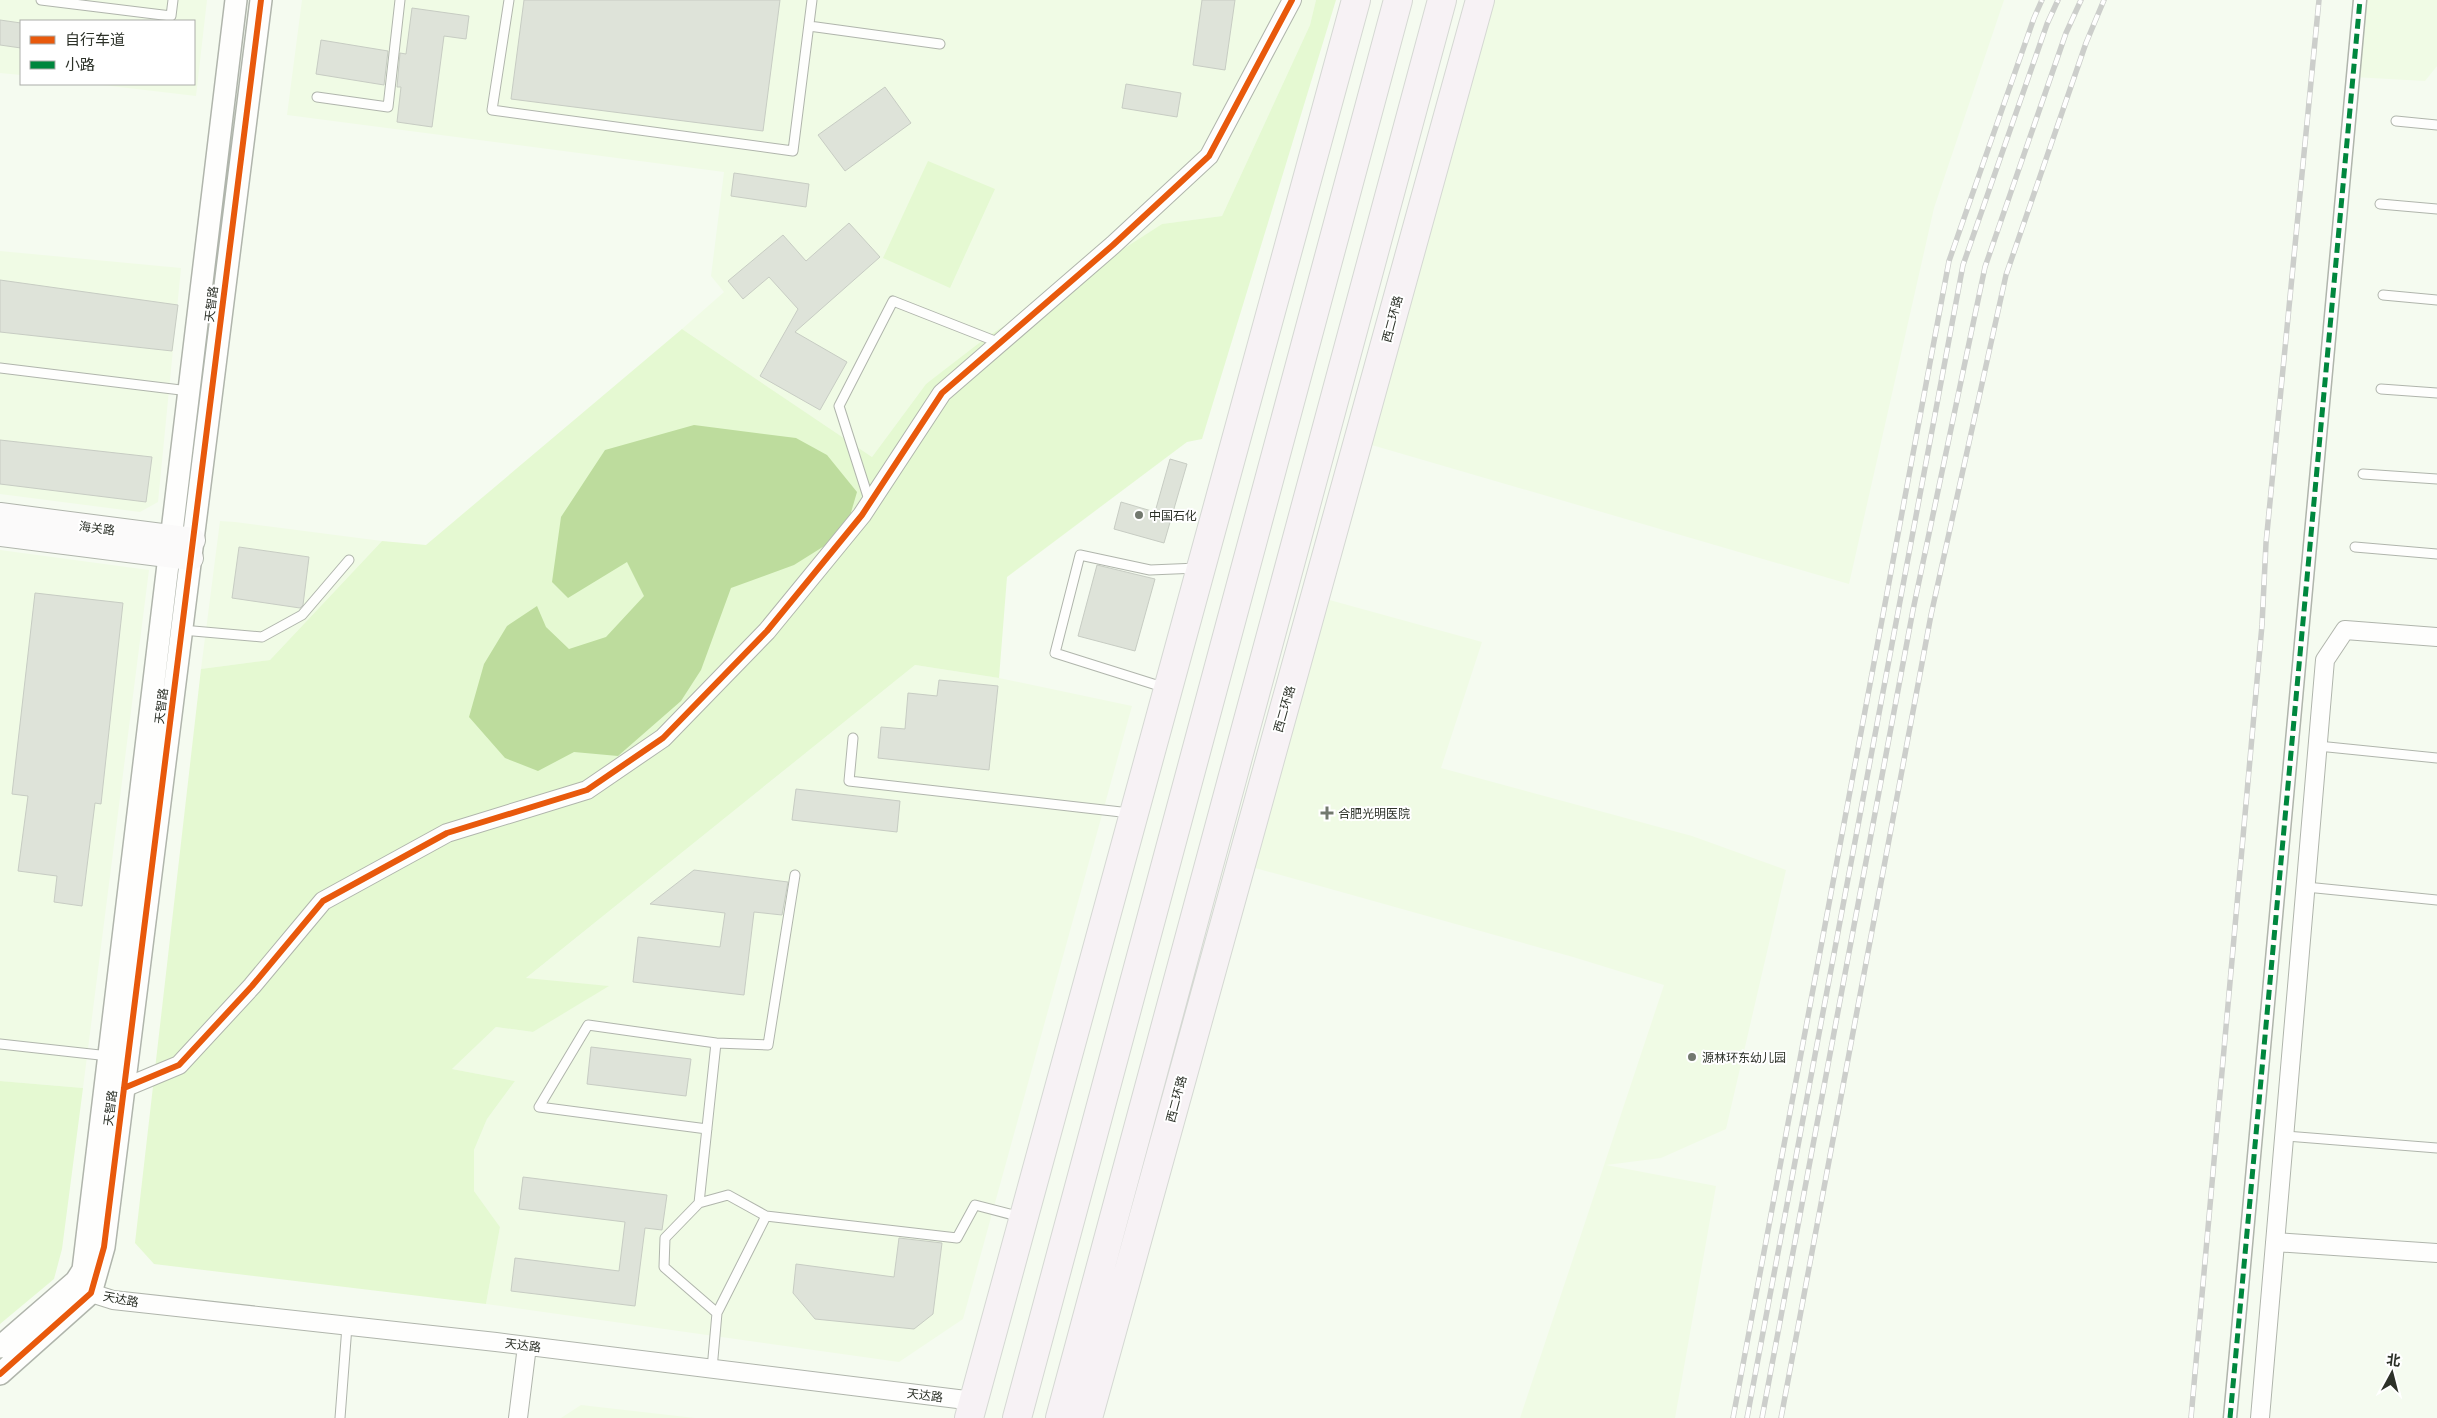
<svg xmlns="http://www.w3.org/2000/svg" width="2437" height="1418" font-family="'PT Sans','Noto Sans SC',sans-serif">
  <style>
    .built { fill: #f0fbe5 }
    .green { fill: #e5f9d2 }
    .water { fill: #bddc9d }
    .building { fill: #dee3d9; stroke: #c7ccc3 }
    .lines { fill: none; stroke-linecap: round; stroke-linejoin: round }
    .service-casing { stroke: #b0b5ac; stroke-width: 11 }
    .pedestrian-casing { stroke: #b0b5ac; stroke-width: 15 }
    .minor-casing { stroke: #b0b5ac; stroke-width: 20 }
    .tertiary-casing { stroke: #b0b5ac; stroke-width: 24 }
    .secondary-casing { stroke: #b0b5ac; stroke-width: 26 }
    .trunk-casing { stroke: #d5d8d3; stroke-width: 30 }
    .service { stroke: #fefefd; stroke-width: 9 }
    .pedestrian { stroke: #fefefd; stroke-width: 12 }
    .minor { stroke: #fefefd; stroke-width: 18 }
    .tertiary { stroke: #fefefd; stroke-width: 21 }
    .secondary { stroke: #fbfafa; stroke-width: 24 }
    .trunk { stroke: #f7f2f5; stroke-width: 28 }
    .rail-casing { stroke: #cccecb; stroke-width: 5.5 }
    .rail { stroke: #fff; stroke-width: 4; stroke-dasharray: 11; stroke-linecap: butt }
    .quiet { stroke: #00873e; stroke-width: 5; stroke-dasharray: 10 5; stroke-linecap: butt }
    .cycleway-casing { stroke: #fff; stroke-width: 9 }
    .cycleway { stroke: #e8590c; stroke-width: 6 }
    .poi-dot { fill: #72786e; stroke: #fff; stroke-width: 2 }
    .labels { text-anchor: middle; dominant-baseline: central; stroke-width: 4; stroke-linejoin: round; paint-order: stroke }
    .street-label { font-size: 12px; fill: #2c3128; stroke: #fff }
    .poi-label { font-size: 12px; fill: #2c3128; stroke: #fff; text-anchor: start }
  </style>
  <rect width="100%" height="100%" fill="#f5fbf0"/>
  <!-- built -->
  <path class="built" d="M0 0H207L196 96 94 84H194V21H21V75L0 73Z
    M302 0H1316L1310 25 1222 216 1162 224 926 384 872 457 682 329 724 292 711 276 724 172 287 115Z
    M1480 0H2004L1934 208 1849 584 1358 441Z
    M2360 0H2437V66L2425 81 2353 77Z
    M0 251 181 268 158 502 140 512 0 494Z
    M220 521 235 522 382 541 270 660 201 669Z
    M0 550 149 570 83 1088 0 1081Z
    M1315 596 1482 642 1441 768 1692 836 1786 870 1726 1129 1661 1158 1606 1165 1716 1186 1675 1418H1520L1664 985 1573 957 1241 864Z
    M915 665 999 678 1132 706 963 1319 899 1362 486 1304 500 1227 474 1191V1150L487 1119 515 1081 452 1069 496 1027 533 1032 608 986 525 979Z
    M581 1405 695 1418H561Z"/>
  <!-- green -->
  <path class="green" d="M1316 0H1336L1202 439 1187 442 1007 577 999 678 915 665 526 978 609 986 533 1032 496 1027 452 1069 515 1081 487 1119 474 1150V1191L500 1227 486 1304 154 1264 135 1243 201 669 270 660 382 541 426 545 682 329 872 457 926 384 987 337 1162 224 1222 216 1310 25Z
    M928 161 995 189 950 288 883 258Z
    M0 1081 83 1088 62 1249 54 1279 0 1324Z"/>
  <!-- water -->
  <path class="water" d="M694 425 796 438 827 455 857 492 845 533 794 565 731 588 701 670 681 701 618 756 574 752 538 771 505 758 469 717 484 664 507 626 537 606 546 627 569 649 606 637 644 596 627 562 568 598 552 582 561 517 605 450Z"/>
  <!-- building -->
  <path class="building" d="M524 0H780L763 131 511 99Z
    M1202 0H1235L1225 70 1193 65Z
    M412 8 469 16 466 39 444 36 432 127 397 122 401 87H397L400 53 406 54Z
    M0 20 21 23V48L0 45Z
    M321 40 388 51 384 85 316 74Z
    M1126 84 1181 93 1177 117 1122 108Z
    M885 87 911 123 845 171 818 135Z
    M734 173 809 184 806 207 731 196Z
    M849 223 880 257 795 332 847 362 820 410 760 376 798 309 769 277 743 299 728 281 783 235 806 261Z
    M0 280 178 305 172 351 0 332Z
    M0 440 152 457 146 502 0 484Z
    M1170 459 1187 464 1164 543 1114 529 1121 502 1155 512Z
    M239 547 309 557 303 605 300 608 232 598Z
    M1097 565 1155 579 1135 651 1078 636Z
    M35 593 123 603 101 804 95 803 82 906 54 902 57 876 18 871 28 796 12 794Z
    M939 680 998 686 989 770 878 758 881 727 905 729 908 693 937 696Z
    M796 789 900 801 897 832 792 820Z
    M694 870 788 882 782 915 754 912 744 995 633 982 638 937 720 947 725 913 650 904Z
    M591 1047 691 1059 686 1096 587 1084Z
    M523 1177 667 1195 662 1230 645 1228 635 1306 511 1291 515 1258 619 1271 625 1222 519 1209Z
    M899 1238 942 1243 933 1314 914 1329 815 1319 793 1293 796 1264 894 1277Z"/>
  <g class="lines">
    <!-- service casing -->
    <g class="service-casing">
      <path id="service" d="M41 0 171 16 173 0
        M509 0 492 110 793 151 812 0
        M809 26 940 44
        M317 97 388 107 400 0
        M2396 121 2437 125
        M2380 204 2437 209
        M2383 295 2437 300
        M0 368 189 391
        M2381 389 2437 393
        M2363 474 2437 479
        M870 503 839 406 893 301 1000 343
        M2355 547 2437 554
        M182 630 262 637 302 615 349 560
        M1166 688 1055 653 1080 555 1150 570 1198 568
        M853 738 849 781 1130 813
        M2318 746 2437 758
        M2306 887 2437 900
        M0 1044 109 1056
        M707 1129 539 1107 588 1025 716 1043
        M2285 1136 2437 1148
        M699 1203 728 1195 766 1216
        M717 1313 664 1267 665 1238 699 1203 716 1043 768 1045 795 875
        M712 1369 717 1313 766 1216 957 1238 975 1205 1021 1217
        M340 1418 347 1326"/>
    </g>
    <!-- pedestrian casing -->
    <g class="pedestrian-casing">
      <path id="pedestrian" d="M2230 1418 2360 0"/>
    </g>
    <!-- minor casing -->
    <g class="minor-casing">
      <path id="minor" d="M124 1088 179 1065 252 986 323 901 447 833 587 790 663 738 767 631 862 515 942 393 1113 245 1209 156 1292 0
        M2275 1242 2437 1253
        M81 1285 91 1293 113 1300 496 1342 974 1401
        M518 1418 527 1346
        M2260 1418 2325 660 2345 630 2437 637"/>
    </g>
    <!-- tertiary casing -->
    <g class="tertiary-casing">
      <path id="tertiary" d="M0 1347 76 1281 83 1270 236 0
        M0 1374 91 1293 104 1247 261 0"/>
    </g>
    <!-- secondary casing -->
    <g class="secondary-casing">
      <path id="secondary" d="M0 515 193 540
        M0 534 191 558"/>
    </g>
    <!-- trunk casing -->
    <g class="trunk-casing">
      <path id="trunk" d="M969 1418 1356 0
        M1017 1418 1398 0
        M1060 1418 1442 0
        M1088 1418 1480 0"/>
    </g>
    <!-- service -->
    <use href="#service" class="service"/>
    <!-- pedestrian -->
    <use href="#pedestrian" class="pedestrian"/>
    <!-- minor -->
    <use href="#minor" class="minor"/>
    <!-- tertiary -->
    <use href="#tertiary" class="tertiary"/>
    <!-- secondary -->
    <use href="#secondary" class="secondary"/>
    <!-- trunk -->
    <use href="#trunk" class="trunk"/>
    <!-- rail casing -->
    <g class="rail-casing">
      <path id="rail" d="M1733 1418 1949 261 2034 18 2042 0
        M1747 1418 1963 265 2047 24 2058 0
        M1762 1418 1913 610 1985 267 2066 33 2081 0
        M1781 1418 1931 615 2006 275 2086 43 2104 0
        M2191 1418 2262 625 2266 543 2319 0"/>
    </g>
    <!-- rail -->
    <use href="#rail" class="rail"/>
    <!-- quiet -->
    <path class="quiet" d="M2230 1418 2360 0"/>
    <!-- cycleway casing -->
    <g class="cycleway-casing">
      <path id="cycleway" d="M124 1088 179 1065 252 986 323 901 447 833 587 790 663 738 767 631 862 515 942 393 1113 245 1209 156 1292 0
        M0 1374 91 1293 104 1247 261 0"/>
    </g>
    <!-- cycleway -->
    <use href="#cycleway" class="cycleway"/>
  </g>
  <!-- markers -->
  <g class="poi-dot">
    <circle cx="1139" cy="515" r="5"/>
    <path d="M1324.5 805.5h5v5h5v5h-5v5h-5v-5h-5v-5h5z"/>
    <circle cx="1692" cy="1057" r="5"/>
  </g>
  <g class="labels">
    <!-- street labels -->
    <g class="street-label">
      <text transform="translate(211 304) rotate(-83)">天智路</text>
      <text transform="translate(1392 319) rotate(-75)">西二环路</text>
      <text transform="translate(97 528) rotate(7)">海关路</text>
      <text transform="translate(161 706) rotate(-83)">天智路</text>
      <text transform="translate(1284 709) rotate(-74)">西二环路</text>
      <text transform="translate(1176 1099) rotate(-75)">西二环路</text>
      <text transform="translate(110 1108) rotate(-83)">天智路</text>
      <text transform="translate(121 1299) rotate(11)">天达路</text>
      <text transform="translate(523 1345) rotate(7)">天达路</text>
      <text transform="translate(925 1395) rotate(7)">天达路</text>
    </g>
    <!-- poi labels -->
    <g class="poi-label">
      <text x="1149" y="515">中国石化</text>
      <text x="1338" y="813">合肥光明医院</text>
      <text x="1702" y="1057">源林环东幼儿园</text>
    </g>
  </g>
  <!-- legend -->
  <rect x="20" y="20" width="175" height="65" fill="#ffffff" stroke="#abada9"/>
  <rect x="30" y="36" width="25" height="8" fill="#e8590c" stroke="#abada9"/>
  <text x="65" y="45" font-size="15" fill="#2c3128">自行车道</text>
  <rect x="30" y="61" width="25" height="8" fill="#00873e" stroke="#abada9"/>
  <text x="65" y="70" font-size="15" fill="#2c3128">小路</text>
  <!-- north arrow -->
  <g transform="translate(2392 1373) rotate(7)" stroke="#ffffff" stroke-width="4" paint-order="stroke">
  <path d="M0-4L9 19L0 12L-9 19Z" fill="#2c3128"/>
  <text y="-8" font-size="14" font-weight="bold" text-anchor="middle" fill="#2c3128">北</text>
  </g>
</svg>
